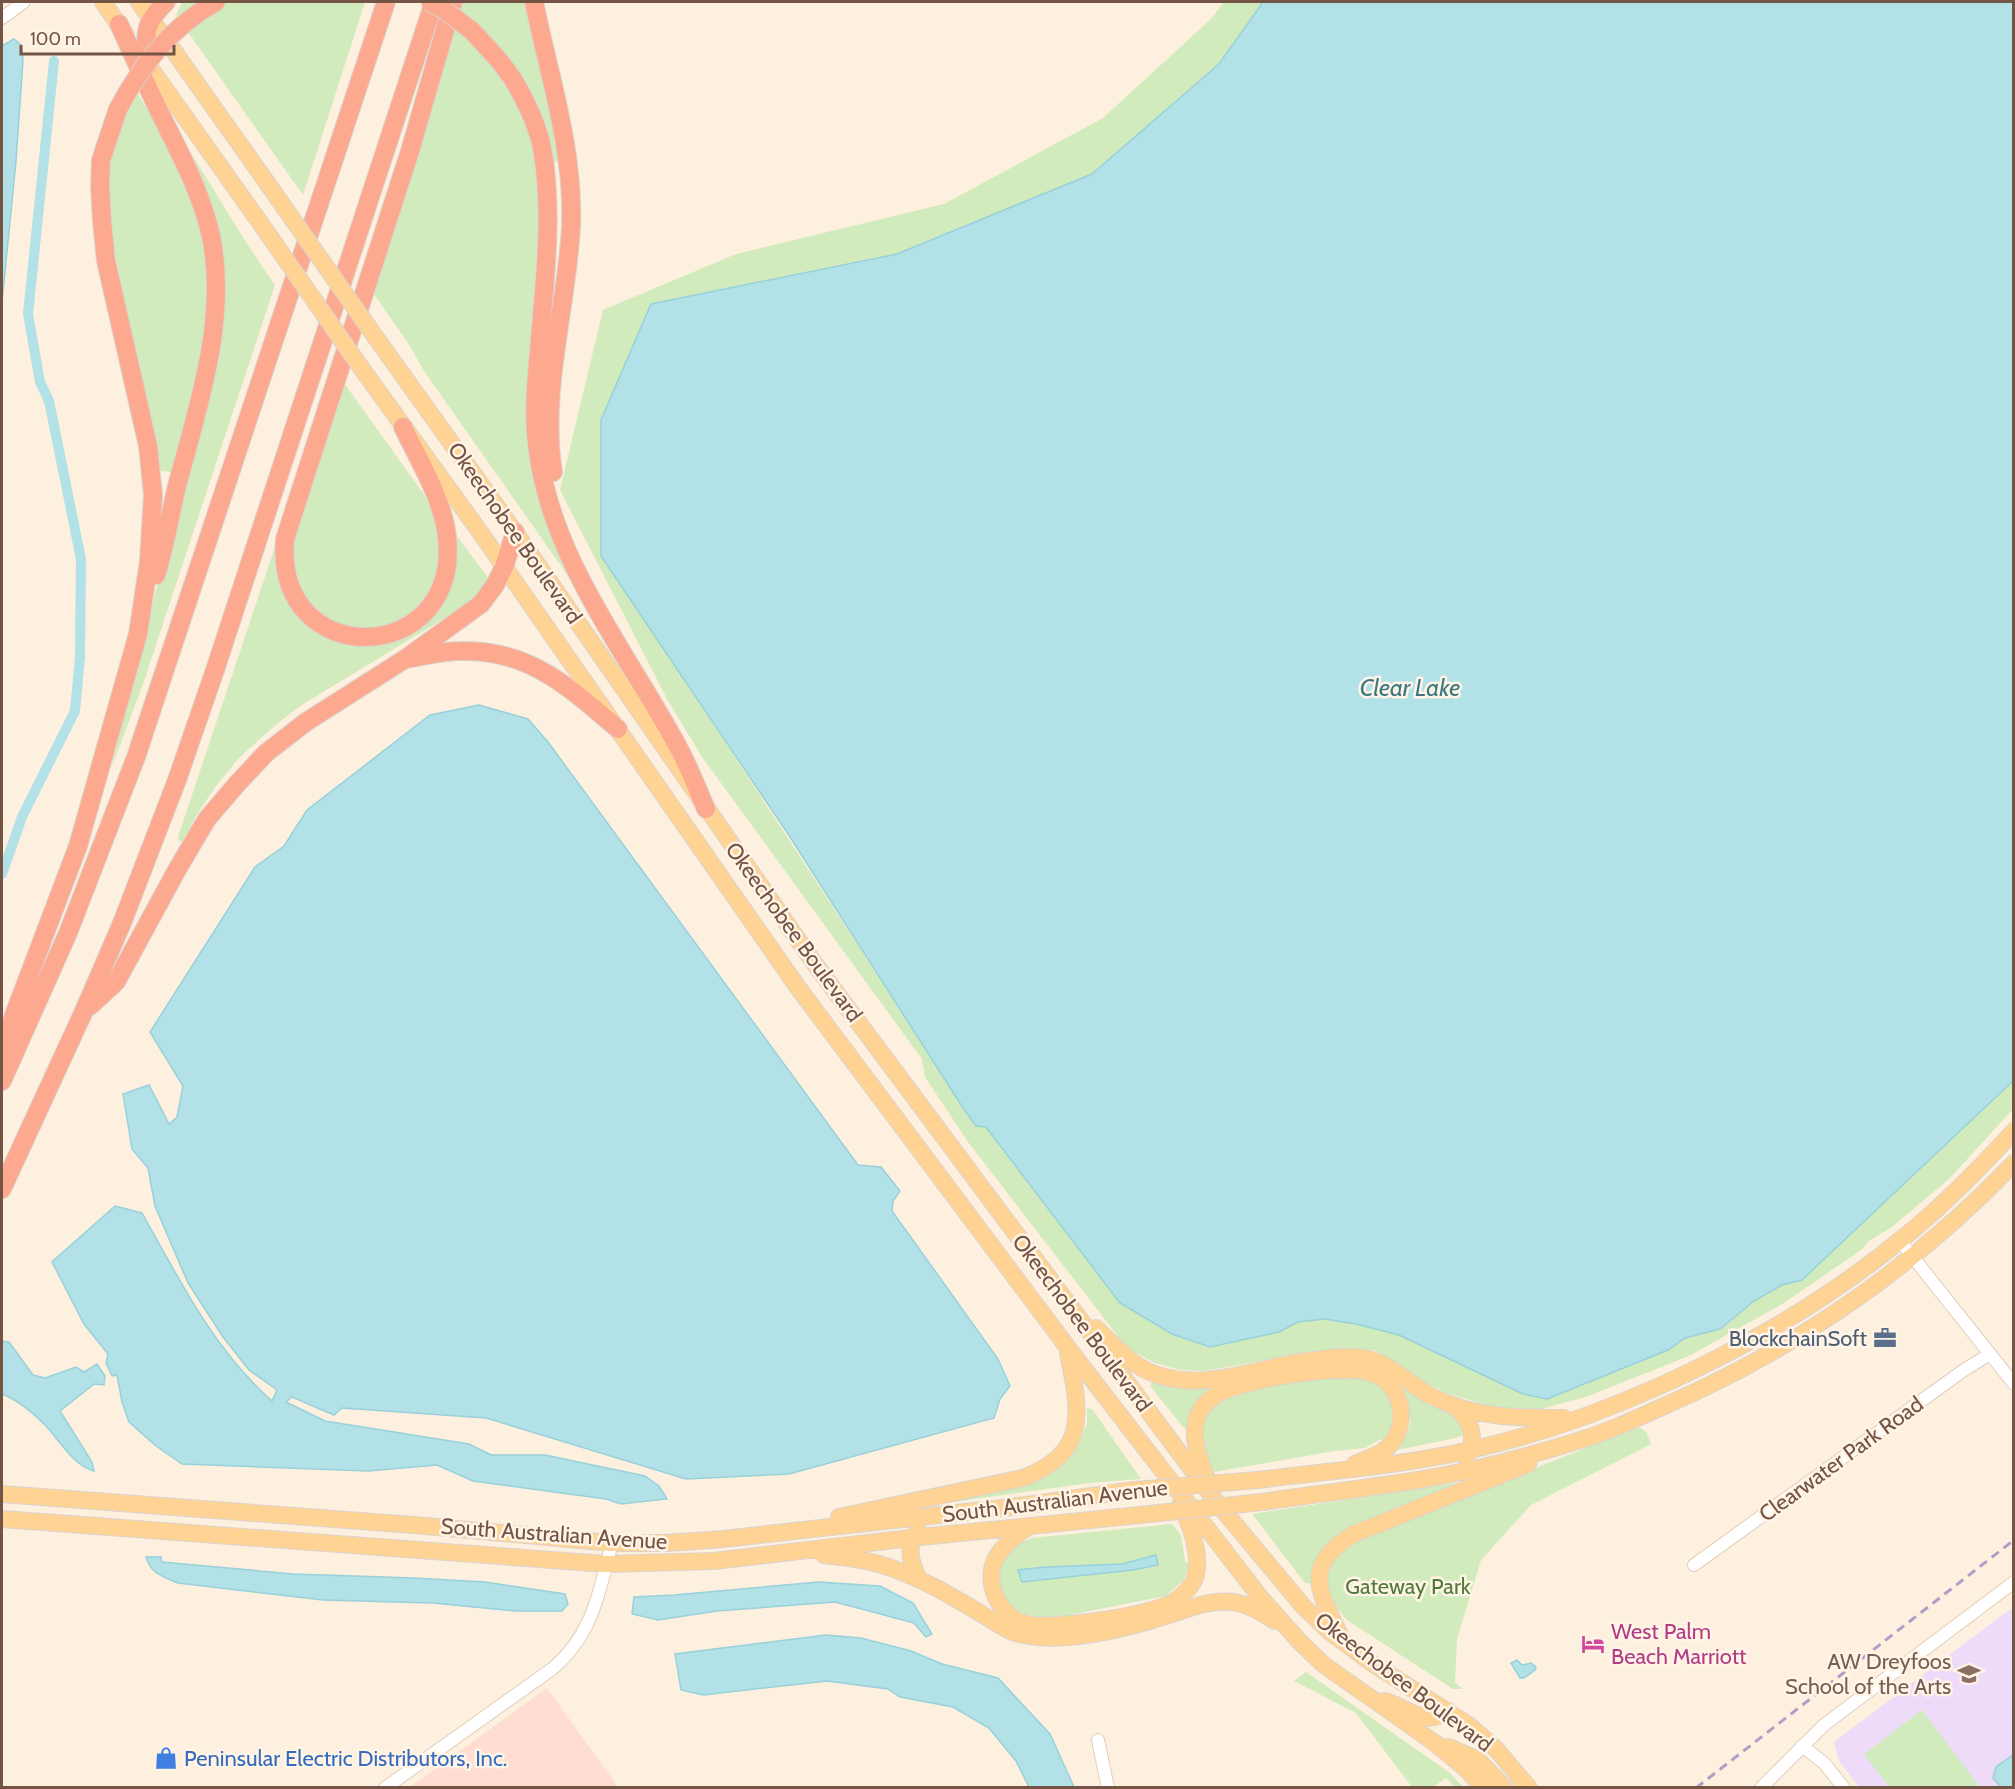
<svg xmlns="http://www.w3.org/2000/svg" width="2015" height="1789" font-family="Cabin,sans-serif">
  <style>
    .commercial { fill: #ffddd0 }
    .education { fill: #eddbf9 }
    .green { fill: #d1ebbc }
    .water { fill: #b2e1e7; stroke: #98d1da; stroke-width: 1.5 }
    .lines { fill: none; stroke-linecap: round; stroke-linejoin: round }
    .canal { stroke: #b2e1e7; stroke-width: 10 }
    .minor-casing { stroke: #e3cdbd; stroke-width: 14 }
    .major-casing { stroke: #dbd3cf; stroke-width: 18 }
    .highway-casing { stroke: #dbd3cf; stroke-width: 20 }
    .minor { stroke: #fff; stroke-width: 12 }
    .major { stroke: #ffd393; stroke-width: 16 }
    .highway { stroke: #fca990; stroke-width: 18 }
    .rail { stroke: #b29dc6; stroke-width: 3; stroke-dasharray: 9 6; stroke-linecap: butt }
    .major-bridge-casing { stroke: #dbd3cf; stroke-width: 18; stroke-linecap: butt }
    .highway-bridge-casing { stroke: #dbd3cf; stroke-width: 20; stroke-linecap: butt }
    .major-bridge { stroke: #ffd393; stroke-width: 16 }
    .highway-bridge { stroke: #fca990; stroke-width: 18 }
    .labels { text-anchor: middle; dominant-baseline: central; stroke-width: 5; stroke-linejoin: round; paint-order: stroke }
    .street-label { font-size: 22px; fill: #745445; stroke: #fff4e5 }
    .service-label { font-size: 22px; fill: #4e5e75; stroke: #fff4e5; text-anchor: end }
    .park-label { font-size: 22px; fill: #517b3c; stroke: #fff4e5 }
    .hotel-label { font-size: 22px; fill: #b23c85; stroke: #fff4e5; text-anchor: start }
    .education-label { font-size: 22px; fill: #785e54; stroke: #fff4e5; text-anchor: end }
    .shop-label { font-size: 22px; fill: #366cbe; stroke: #fff4e5; text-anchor: start }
    .water-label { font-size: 24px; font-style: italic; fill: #3b7982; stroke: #fff4e5 }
  </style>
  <rect width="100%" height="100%" fill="#fdf0de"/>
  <!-- commercial -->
  <path class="commercial" d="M547 1688 618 1787H410Z"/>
  <!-- education -->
  <path class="education" d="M2013 1607V1787H1859L1839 1761 1834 1742Z"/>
  <!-- green -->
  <path class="green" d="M182 2H365L303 195 176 15Z
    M459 2H530L562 157 554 163C538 93 513 53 456 8Z
    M1224 2H1263L1219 64 1092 174 897 254 651 304 601 557 687 684 976 1126 985 1127 1279 1332 1298 1322 1324 1319 1356 1324 1399 1335 1523 1394 1547 1399 1668 1350 1685 1338 1720 1329 1754 1301 1782 1285 1802 1280 2013 1081V1109L1950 1178 1892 1227 1869 1241 1861 1250 1784 1303 1689 1356 1586 1397 1533 1411 1493 1407 1449 1394 1416 1378 1375 1350 1331 1349 1204 1371 1180 1370 1155 1363 1127 1348 968 1142 925 1077 922 1059 702 757 667 699 560 490 603 310 736 254 944 204 1103 118 1212 18Z
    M453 26 467 37 497 68 520 107 536 153 540 216 535 275 531 407 578 590 424 371 410 346 374 294Z
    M136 91 166 140 193 195 209 269 207 333 174 473 158 470C151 411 136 354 123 295 115 253 104 211 110 168 113 141 125 115 136 91Z
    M185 148 189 150C218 195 244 242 275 285L143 684 111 769 221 332Z
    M344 383 425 496 439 530 441 570 418 612 375 632 329 623 300 593 291 549Z
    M453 535H456L489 579 479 594 458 610 300 706 272 728 239 758 216 786 196 816 184 840 180 842 178 837 277 541 280 572 323 630 414 629Z
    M1341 1377 1371 1380 1391 1397 1395 1417 1385 1442 1381 1439 1365 1448 1335 1451 1214 1472 1202 1444 1205 1442 1204 1435H1201C1202 1428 1203 1419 1206 1412 1218 1387 1314 1380 1341 1377Z
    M1153 1380C1180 1388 1191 1391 1219 1384L1188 1429 1183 1427 1150 1386Z
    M1398 1384 1453 1413 1465 1434 1456 1438 1397 1450 1408 1432 1411 1420Z
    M1087 1408 1092 1409 1141 1479 1090 1483 917 1507 1024 1484 1055 1471 1079 1444 1087 1423Z
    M1639 1427 1646 1432 1651 1444 1531 1505 1481 1560 1457 1639 1455 1683 1463 1689H1453L1347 1620 1334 1605 1326 1585 1327 1568 1354 1540Z
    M1456 1483V1487L1342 1533 1314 1584 1305 1583 1252 1514Z
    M1172 1524 1181 1535 1185 1561 1190 1564 1183 1581 1165 1596 1055 1618 1023 1615 1010 1607 1002 1595 997 1577 1000 1562 1013 1546 1032 1538Z
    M1306 1672 1450 1773 1463 1787H1455L1446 1778 1433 1787H1412L1356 1713 1294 1681Z
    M1922 1710 1980 1787H1889L1864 1754Z"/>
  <!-- water -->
  <path class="water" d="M1263 2H2013V1081L1802 1280 1782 1285 1754 1301 1720 1329 1685 1338 1668 1350 1547 1399 1523 1394 1399 1335 1356 1324 1324 1319 1298 1322 1279 1332 1210 1347 1172 1334 1120 1303 986 1127 976 1126 963 1108 790 837 601 556V420L651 304 897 254 1092 174 1219 64Z
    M14 39 21 45 23 60 16 161 2 302V46Z
    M479 705 528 719 548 742 858 1165 881 1167 900 1191 893 1201 892 1211 998 1359 1010 1386 1000 1399 994 1418 789 1474 686 1479 486 1418 342 1408 334 1415 292 1397 286 1402 325 1421 469 1444 491 1455H545L645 1476 659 1486 667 1499 621 1504 606 1499 473 1481 437 1465 368 1471 182 1464 156 1446 129 1422 122 1402 117 1375 112 1376 106 1363 108 1354 84 1324 52 1262 115 1206 142 1213C179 1279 214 1350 272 1401L277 1390 249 1370 223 1337 188 1283 155 1206 148 1168 132 1149 123 1094 149 1085 169 1124 177 1117 183 1086 150 1032 255 867 284 846 307 810 430 715Z
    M2 1341 9 1342 33 1375 45 1378 76 1367 84 1372 97 1364 105 1376 104 1385 94 1384 60 1411 92 1462 94 1471C71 1464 60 1440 44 1424 31 1411 18 1400 2 1394Z
    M1156 1555 1158 1565 1133 1570 1022 1582 1018 1570 1047 1567 1122 1564Z
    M146 1557H161L162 1562 293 1574 414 1578 485 1582 565 1594 568 1604 562 1611H516L433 1603 323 1600 178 1583C163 1577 151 1574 146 1557Z
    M819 1582 880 1586 913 1603 932 1634 926 1637 914 1623 835 1602 717 1611 658 1620 632 1614 634 1597 674 1595Z
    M826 1635 861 1638 911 1651 942 1664 998 1678 1050 1734 1074 1787H1029L1016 1761 989 1728 953 1707 900 1697 888 1689 827 1681 703 1695 681 1690 675 1654Z
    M1517 1660 1522 1665 1531 1663 1536 1667 1535 1670 1524 1678H1520L1511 1663Z
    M2013 1755V1787H2001L1993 1778 1996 1767Z"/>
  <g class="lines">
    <!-- canal -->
    <path class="canal" d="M2 874 22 817 75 711 80 657 81 559 49 401 40 382 28 314 54 61"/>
    <!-- minor casing -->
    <g class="minor-casing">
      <path id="minor" d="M2 18 24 2
        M1900 1241 2014 1384
        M1694 1565 1964 1370 1990 1354
        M1098 1740 1108 1788
        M1802 1746 1824 1763 1844 1788
        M385 1788 552 1669C593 1635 599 1592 612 1543
        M1761 1788 1824 1725 2014 1582"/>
    </g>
    <!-- major casing -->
    <g class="major-casing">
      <path id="major" d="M103 2 126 35
        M139 2 270 187
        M141 55 261 224
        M369 328 515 532 817 967 1217 1503 1303 1606 1330 1632 1372 1663 1470 1726 1496 1749 1529 1788
        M362 369 480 532 799 989 1068 1348 1260 1597 1300 1642 1324 1665 1435 1743 1464 1767 1484 1788
        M1096 1328C1109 1340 1122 1355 1137 1365 1191 1400 1256 1366 1314 1360 1332 1358 1351 1355 1369 1359 1392 1365 1410 1385 1431 1396 1473 1418 1519 1418 1564 1418
        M1457 1408C1472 1424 1477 1437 1466 1457
        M1258 1480C1329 1471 1400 1466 1470 1450 1618 1417 1785 1335 1903 1238 1943 1206 1979 1169 2014 1131
        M1209 1483C1201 1463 1188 1435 1199 1413 1203 1404 1213 1396 1222 1392 1248 1379 1344 1363 1371 1373 1401 1383 1410 1420 1391 1444 1383 1454 1366 1459 1355 1464
        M2 1494 414 1525 612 1543H666L723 1539 1011 1507 1135 1490
        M1262 1502C1316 1494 1370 1488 1424 1479 1478 1470 1534 1455 1587 1438 1612 1430 1637 1418 1662 1407 1794 1350 1914 1267 2014 1163
        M839 1517 1023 1478C1091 1452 1079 1410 1068 1352
        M2 1519 606 1564 714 1561 911 1538 1140 1515
        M1029 1526C1017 1535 1003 1545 996 1558 983 1582 999 1617 1026 1624 1053 1630 1149 1616 1173 1602 1183 1596 1194 1585 1196 1574 1201 1551 1189 1524 1181 1503
        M918 1531C905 1545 911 1564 919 1579
        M824 1555C843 1557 861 1559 879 1564 927 1578 970 1608 1012 1632 1057 1647 1122 1630 1166 1616 1188 1609 1210 1599 1233 1602 1249 1604 1262 1613 1275 1621
        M1341 1637C1319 1592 1301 1565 1354 1534L1528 1464
        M1385 1701C1409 1708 1424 1728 1448 1711
        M1449 1747 1478 1760 1505 1788"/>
    </g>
    <!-- highway casing -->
    <g class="highway-casing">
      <path id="highway" d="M534 2C549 76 574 149 571 226 567 308 540 390 553 472
        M119 24C132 53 145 82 159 111 179 152 201 191 211 236 228 320 198 406 177 486 170 515 165 546 156 575
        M471 30C487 47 505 65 517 86 527 104 538 127 542 148 554 213 544 286 539 351 536 384 533 418 538 451 552 561 627 652 678 747 689 767 697 788 706 809
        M148 65C145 34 143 24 166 2
        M403 427C419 461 443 499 447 537 461 668 273 672 285 539L410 151 453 2
        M406 659C424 656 443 651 461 651 529 649 570 688 618 729
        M90 1006 116 982 178 868 207 819 237 784 266 753 306 722 405 659 481 604 495 585 504 567 515 532
        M2 1055 14 1015 78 846 138 634 149 561 153 495 148 446 106 261 102 222 100 185 101 160 118 109
        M2 1081 68 933 136 757 386 2
        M2 1189 84 1011 122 923 177 780 215 670 434 2"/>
    </g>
    <!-- minor -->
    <use href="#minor" class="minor"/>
    <!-- major -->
    <use href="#major" class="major"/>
    <!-- highway -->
    <use href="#highway" class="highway"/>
    <!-- rail -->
    <path class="rail" d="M1696 1788 2014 1540"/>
    <!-- major-bridge casing -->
    <g class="major-bridge-casing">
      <path id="major-bridge" d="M270 187 369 328
        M261 224 362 369
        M1135 1490 1258 1480
        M1140 1515 1262 1502"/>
    </g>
    <!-- highway-bridge casing -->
    <g class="highway-bridge-casing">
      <path id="highway-bridge" d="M430 2 443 9 471 30
        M118 109C142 64 171 27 216 2"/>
    </g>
    <!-- major-bridge -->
    <use href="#major-bridge" class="major-bridge"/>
    <!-- highway-bridge -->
    <use href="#highway-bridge" class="highway-bridge"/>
  </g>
  <!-- icons -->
  <defs>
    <g id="office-bare" transform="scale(1.8)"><path d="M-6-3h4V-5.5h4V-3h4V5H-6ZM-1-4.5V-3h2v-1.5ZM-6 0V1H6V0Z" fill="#5c6f8a" stroke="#fff4e5" stroke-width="2.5" paint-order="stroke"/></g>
    <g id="hotel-bare" transform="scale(1.8)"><path d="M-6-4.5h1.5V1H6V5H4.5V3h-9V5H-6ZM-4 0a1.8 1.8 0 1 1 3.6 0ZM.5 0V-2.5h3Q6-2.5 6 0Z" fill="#d1479c" stroke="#fff4e5" stroke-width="2.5" paint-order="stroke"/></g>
    <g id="school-bare" transform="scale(1.8)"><path d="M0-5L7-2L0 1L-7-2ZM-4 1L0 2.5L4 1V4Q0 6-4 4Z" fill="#8d6e63" stroke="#fff4e5" stroke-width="2.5" paint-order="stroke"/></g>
    <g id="shop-bare" transform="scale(1.8)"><path d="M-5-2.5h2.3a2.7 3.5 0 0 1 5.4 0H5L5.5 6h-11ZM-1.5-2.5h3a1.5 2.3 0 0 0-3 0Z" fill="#3f7fe0" stroke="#fff4e5" stroke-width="2.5" paint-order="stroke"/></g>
  </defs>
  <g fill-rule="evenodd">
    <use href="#office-bare" x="1885" y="1338"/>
    <use href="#hotel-bare" x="1593" y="1644"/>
    <use href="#school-bare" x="1969" y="1674"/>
    <use href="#shop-bare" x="166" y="1758"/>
  </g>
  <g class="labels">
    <!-- street labels -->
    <g class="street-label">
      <text transform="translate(515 533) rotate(55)">Okeechobee Boulevard</text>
      <text transform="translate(794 932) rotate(54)">Okeechobee Boulevard</text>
      <text transform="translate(1082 1323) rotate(53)">Okeechobee Boulevard</text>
      <text transform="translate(1841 1459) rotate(-36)">Clearwater Park Road</text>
      <text transform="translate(1055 1501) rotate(-7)">South Australian Avenue</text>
      <text transform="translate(554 1534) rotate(4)">South Australian Avenue</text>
      <text transform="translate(1404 1682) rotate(37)">Okeechobee Boulevard</text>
    </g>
    <!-- service labels -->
    <g class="service-label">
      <text x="1867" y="1338">BlockchainSoft</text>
    </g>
    <!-- park labels -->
    <g class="park-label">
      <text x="1408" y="1586">Gateway Park</text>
    </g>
    <!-- hotel labels -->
    <g class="hotel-label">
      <text x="1611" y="1631">West Palm<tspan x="1611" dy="25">Beach Marriott</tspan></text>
    </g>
    <!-- education labels -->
    <g class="education-label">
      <text x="1951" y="1661">AW Dreyfoos<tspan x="1951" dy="25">School of the Arts</tspan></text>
    </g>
    <!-- shop labels -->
    <g class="shop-label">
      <text x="184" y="1758">Peninsular Electric Distributors, Inc.</text>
    </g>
    <!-- water labels -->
    <g class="water-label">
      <text x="1410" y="687">Clear Lake</text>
    </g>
  </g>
  <!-- border -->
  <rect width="2015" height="1789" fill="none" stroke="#745445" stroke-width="6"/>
  <!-- scale -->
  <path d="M21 45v9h153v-9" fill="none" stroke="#745445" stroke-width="3"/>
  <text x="30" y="45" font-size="18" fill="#745445" stroke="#fff4e5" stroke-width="4.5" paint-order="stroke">100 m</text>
</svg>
